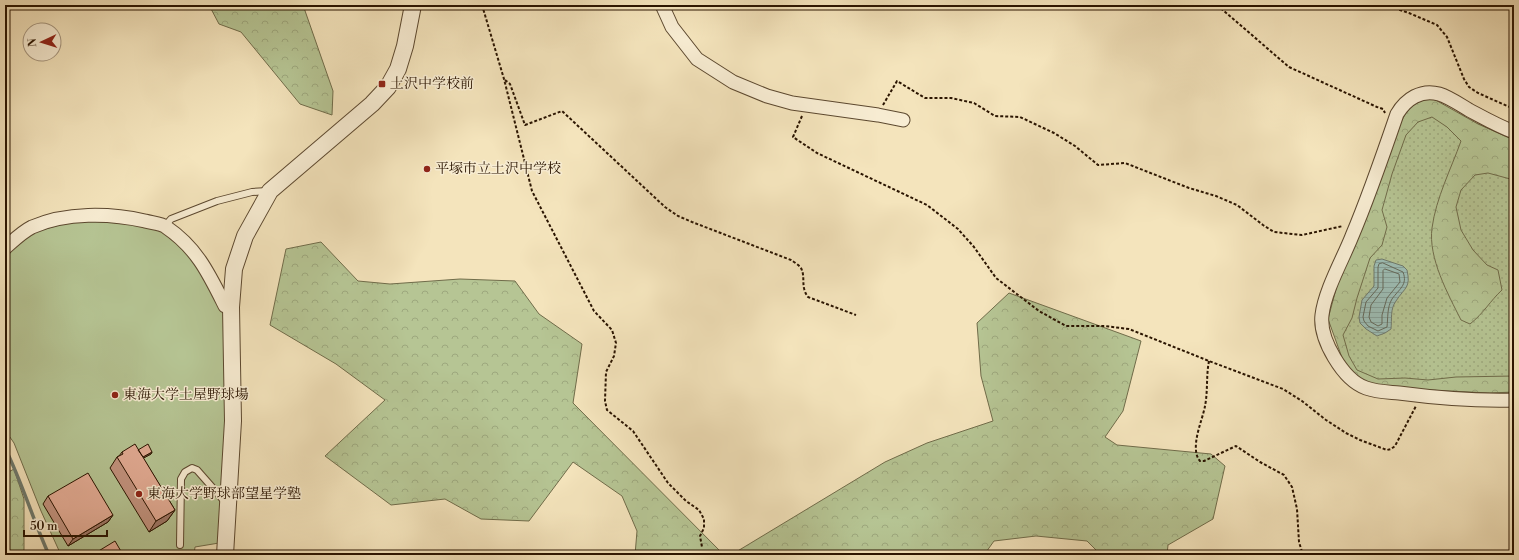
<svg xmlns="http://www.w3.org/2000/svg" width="1519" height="560" font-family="'Libre Bodoni','Noto Serif JP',serif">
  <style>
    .grass { fill: url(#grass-dots); stroke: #706c4a }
    .forest { fill: url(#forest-crowns); stroke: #706c4a }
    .garden { fill: #b6c594; stroke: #706c4a }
    .water { fill: url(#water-rules); stroke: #6f7a6d }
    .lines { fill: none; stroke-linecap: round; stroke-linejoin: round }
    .shore { stroke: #64695b; stroke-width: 1 }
    .stream { stroke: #6f7a6d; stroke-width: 3.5 }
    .service-casing { stroke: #5c482f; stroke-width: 8 }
    .minor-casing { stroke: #5c482f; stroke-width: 15 }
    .tertiary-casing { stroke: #5c482f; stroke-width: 18 }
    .path { stroke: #2a1400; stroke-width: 2; stroke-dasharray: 3 2; stroke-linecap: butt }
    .service { stroke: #f8edd3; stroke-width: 6 }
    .minor { stroke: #f8edd3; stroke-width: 13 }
    .tertiary { stroke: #f8edd3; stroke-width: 16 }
    .wall { fill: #c39480; stroke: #2a1400 }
    .shaded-wall { fill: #9f7868; stroke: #2a1400 }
    .building { fill: #e3ac95; stroke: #2a1400 }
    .poi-dot { fill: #8f2418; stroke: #f8edd3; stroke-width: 1.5 }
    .labels { text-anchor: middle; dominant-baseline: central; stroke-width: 3; stroke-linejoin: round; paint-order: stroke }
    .poi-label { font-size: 14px; fill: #2a1400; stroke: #f8edd3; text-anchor: start }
  </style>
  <defs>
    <pattern id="grass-dots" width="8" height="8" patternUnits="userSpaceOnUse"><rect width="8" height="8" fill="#b6c594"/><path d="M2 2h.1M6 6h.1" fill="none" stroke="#9da87e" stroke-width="1.8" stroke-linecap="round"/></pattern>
    <pattern id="forest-crowns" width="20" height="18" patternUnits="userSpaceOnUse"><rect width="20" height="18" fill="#b6c594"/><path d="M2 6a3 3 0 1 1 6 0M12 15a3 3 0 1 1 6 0" fill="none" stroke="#9da87e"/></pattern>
    <pattern id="water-rules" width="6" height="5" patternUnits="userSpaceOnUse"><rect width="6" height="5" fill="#9dbeb6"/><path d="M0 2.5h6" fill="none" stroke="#87a29b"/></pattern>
  </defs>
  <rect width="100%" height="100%" fill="#f4e4bc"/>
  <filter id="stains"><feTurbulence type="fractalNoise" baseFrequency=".005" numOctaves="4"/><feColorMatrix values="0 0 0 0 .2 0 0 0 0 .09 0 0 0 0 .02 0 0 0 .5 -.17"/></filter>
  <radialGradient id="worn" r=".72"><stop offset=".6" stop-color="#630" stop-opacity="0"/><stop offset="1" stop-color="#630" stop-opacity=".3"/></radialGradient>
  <!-- grass -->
  <path class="grass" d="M1412 103 1478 124 1514 140V392L1490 393 1408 389 1351 374 1328 319Z"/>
  <!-- forest -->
  <path class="forest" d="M209 5H303L333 91 332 115 300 104 241 32 219 24Z
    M1432 98 1478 124 1514 140V180L1488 173 1475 175 1461 190 1456 207 1461 230 1473 250 1487 265 1498 270 1502 290C1490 301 1484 313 1470 324L1461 320C1448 294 1428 258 1432 228 1436 198 1451 169 1461 141L1447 127 1432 117 1418 122 1406 135 1392 174 1382 210 1387 227 1382 245 1370 258 1357 298 1352 318 1343 335 1349 356 1357 370 1378 379 1405 378 1428 380 1456 377 1514 376V392L1490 393 1408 389 1368 384 1345 366 1328 319 1340 274 1396 130 1412 103Z
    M321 242 358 281 390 284 460 279 515 281 539 314 582 344 573 403 724 555H635L637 531 622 496 573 462 529 521 481 519 445 499 391 505 325 456 385 400 336 364 270 325 286 249Z
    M1009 293 1141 341 1123 411 1105 437 1117 445 1211 454 1225 466 1213 519 1168 545 1167 555H1101L1087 541 1036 536 994 541 984 555H731L885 462 927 443 993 421 981 376 977 323Z
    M14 469 24 499V550L13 555H5V474Z"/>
  <!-- garden -->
  <path class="garden" d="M77 220 133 224 164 232 191 256 206 278 226 319V433L219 543 195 547 194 555H61L41 511 14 443 5 430V253L31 233Z"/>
  <!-- water -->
  <path class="water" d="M1382 259 1403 266 1407 270C1411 288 1405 287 1396 301 1390 309 1392 319 1391 329L1385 333 1377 336 1366 329 1360 323 1359 317 1362 300 1374 286V266L1376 260Z"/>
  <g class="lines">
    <!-- shore -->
    <path class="shore" d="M1383 263 1403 272C1408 285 1399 289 1392 299 1387 307 1388 318 1387 327L1378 331 1368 326 1364 321 1363 317 1366 302 1378 288V267L1379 264Z
      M1385 269 1399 274 1400 282 1387 298 1382 315V324L1378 326 1371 322 1369 317 1371 305 1383 289V271Z"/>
    <!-- stream -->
    <path class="stream" d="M5 448C22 482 33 520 49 555"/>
    <!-- service casing -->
    <g class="service-casing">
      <path id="service" d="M165 226 171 219 217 201 252 192 268 191
        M180 545 181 479 185 472 192 468 197 470 226 503"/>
    </g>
    <!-- minor casing -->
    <g class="minor-casing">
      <path id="minor" d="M662 5 672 27 697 59 733 82 767 96 792 103 878 115 903 120
        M1514 132C1498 126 1484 118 1469 110 1459 104 1449 97 1439 94 1421 89 1406 99 1397 114 1383 155 1369 196 1352 236 1343 259 1325 290 1322 315 1319 339 1343 380 1366 388 1377 392 1389 392 1399 393 1437 398 1476 401 1514 400
        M5 248C13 241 22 232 32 227 66 212 110 213 145 221 152 223 161 223 166 227 197 248 209 274 225 306L231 307"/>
    </g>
    <!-- tertiary casing -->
    <g class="tertiary-casing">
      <path id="tertiary" d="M225 555 233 421 231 307 234 269 245 236 270 191 372 104 388 87 398 69 405 46 413 5"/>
    </g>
    <!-- path -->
    <path class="path" d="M482 5 504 79 532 191 594 311 612 330 616 343 614 356 606 372 605 401 607 410 633 431 668 483 686 501 699 510 704 519V528L700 536 702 547
      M1217 5 1289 67 1377 107 1383 109 1385 113
      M1385 5 1409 13 1437 25 1447 37 1464 79 1469 87 1478 93 1514 109
      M505 80 510 84 525 125 562 111 665 207 678 216 692 222 791 260C794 262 799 265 801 268 806 278 800 286 808 297L856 315
      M883 105 897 81 925 98H951L974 103 995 116 1020 117 1054 133 1075 146 1098 165 1125 163 1189 188 1216 196 1237 205 1263 225 1274 232 1302 235 1343 226
      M802 116 793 137 817 153 927 205 958 229 974 247 996 278 1039 311 1066 326H1105L1129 329 1209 361 1283 389 1302 401 1326 420 1346 433 1360 440 1387 450 1391 449 1395 446 1416 406
      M1209 361C1206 376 1208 391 1205 406 1203 419 1189 448 1200 461H1204L1236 446 1260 462 1284 475 1292 487 1297 509 1299 542 1303 555"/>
    <!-- service -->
    <use href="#service" class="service"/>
    <!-- minor -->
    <use href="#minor" class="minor"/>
    <!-- tertiary -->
    <use href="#tertiary" class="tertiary"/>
  </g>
  <!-- wall -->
  <path class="wall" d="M138 450 152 452 151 454 143 458 175 510 167 521 149 532 110 468 117 457 119 456 122 452Z
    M48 496 113 515 108 522 68 546 43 504Z"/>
  <!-- shaded-wall -->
  <path class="shaded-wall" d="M152 452 151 454 140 460 141 458Z
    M175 510 167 521 149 532 156 521Z
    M113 515 108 522 68 546 73 539Z"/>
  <!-- building -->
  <path class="building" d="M135 444 175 510 156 521 117 457 123 454 122 452Z
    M148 444 152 452 143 457 138 450Z
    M88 473 113 515 73 539 48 496Z
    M115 541 122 553 118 555H92Z"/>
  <!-- markers -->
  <g class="poi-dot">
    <rect x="378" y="80" width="8" height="8" rx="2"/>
    <circle cx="427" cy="169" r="4"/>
    <circle cx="115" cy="395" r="4"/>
    <circle cx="139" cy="494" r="4"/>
  </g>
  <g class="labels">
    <!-- poi labels -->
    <g class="poi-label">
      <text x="390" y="84">土沢中学校前</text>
      <text x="435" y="169">平塚市立土沢中学校</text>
      <text x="123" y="395">東海大学土屋野球場</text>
      <text x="147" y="494">東海大学野球部望星学塾</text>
    </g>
  </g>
  <!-- margin -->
  <rect width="1519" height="560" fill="none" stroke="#f4e4bc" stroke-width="20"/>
  <rect x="6" y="6" width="1507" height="548" fill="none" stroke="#2a1400" stroke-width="2"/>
  <rect x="10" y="10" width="1499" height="540" fill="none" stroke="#2a1400"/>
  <!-- north arrow -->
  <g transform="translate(42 42) rotate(266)"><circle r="19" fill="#f8edd3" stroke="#a6967f"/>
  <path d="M0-3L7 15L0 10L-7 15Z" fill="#8f2418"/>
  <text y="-6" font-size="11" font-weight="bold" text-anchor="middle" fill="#2a1400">N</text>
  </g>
  <!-- scale -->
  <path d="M24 530v6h83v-6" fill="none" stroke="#2a1400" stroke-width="2"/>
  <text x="30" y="530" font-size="12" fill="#2a1400" stroke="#f8edd3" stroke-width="3" paint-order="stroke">50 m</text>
  <rect width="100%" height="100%" filter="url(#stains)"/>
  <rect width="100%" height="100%" fill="url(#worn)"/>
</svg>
